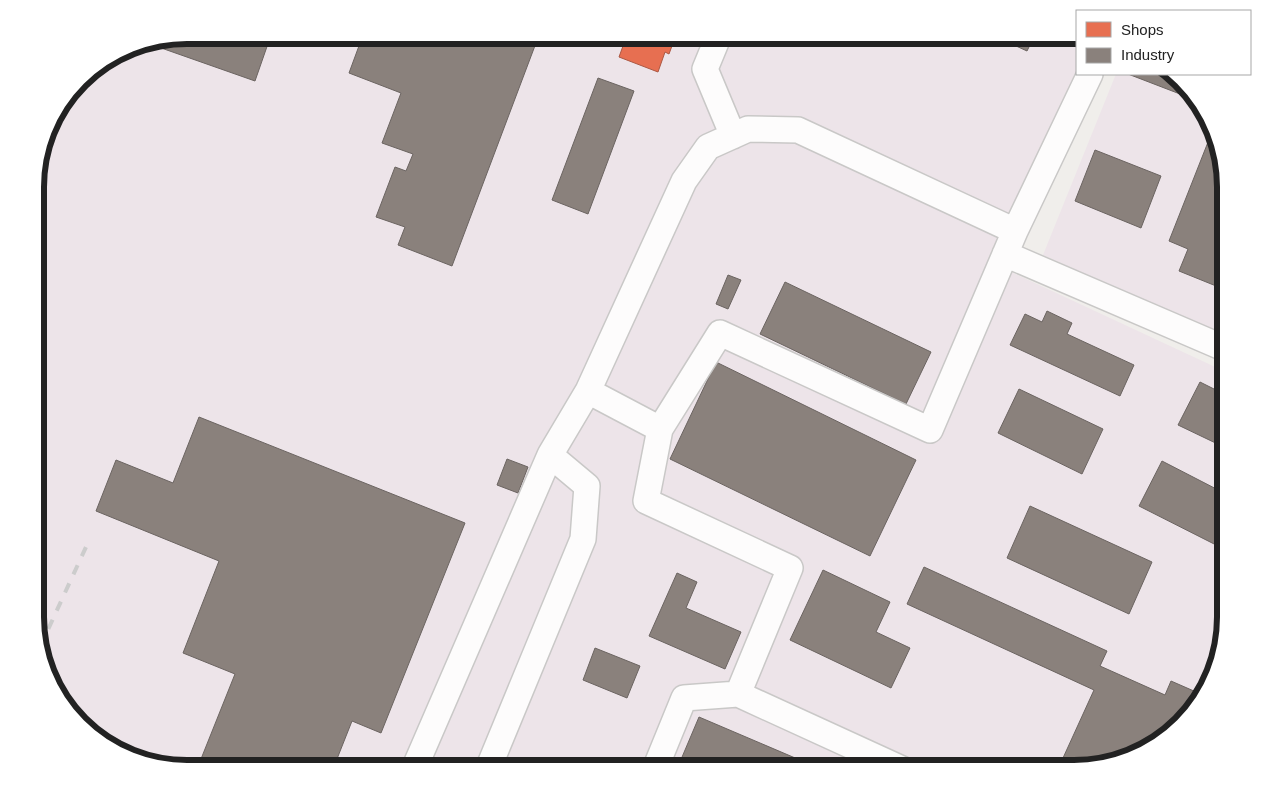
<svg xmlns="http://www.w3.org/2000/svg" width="1261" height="804" font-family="Helvetica,sans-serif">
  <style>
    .industrial { fill: #ede4e9 }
    .shops { fill: #e76f51; stroke: #ac5843 }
    .industry { fill: #8a817c; stroke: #6b6461 }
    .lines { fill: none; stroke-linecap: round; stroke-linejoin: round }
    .minor-casing { stroke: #c9c8c7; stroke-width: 28 }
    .minor { stroke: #fdfcfc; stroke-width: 25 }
    .rail { stroke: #ccc; stroke-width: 4; stroke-dasharray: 10 10; stroke-linecap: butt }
    .rim { fill: none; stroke: #222; stroke-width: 6 }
  </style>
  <rect width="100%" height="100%" fill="#f0eeeb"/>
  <!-- industrial -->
  <path class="industrial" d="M187 35 1077 36V74L1009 271 1226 372V627L1201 701 1150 748 1084 769H187L138 761 103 744 56 693 36 637V167L51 120 87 73 129 46Z
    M1116 74H1171L1205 111 1226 177V338L1043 255Z"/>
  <!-- shops -->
  <path class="shops" d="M627 35H676L669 54 665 52 658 72 619 57Z"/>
  <!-- industry -->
  <path class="industry" d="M187 35H271L255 81 147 43Z
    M363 35H539L452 266 398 245 405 227 376 217 395 167 406 171 413 154 382 143 401 93 349 73Z
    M992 35H1035L1027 51Z
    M1128 74H1171L1183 87 1180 94Z
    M598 78 634 91 588 214 552 200Z
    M1212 132 1226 177V290L1179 271 1188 249 1169 241Z
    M1095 150 1161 176 1141 228 1075 201Z
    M728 275 741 280 728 309 716 304Z
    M785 282 931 352 906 404 760 334Z
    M1047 311 1072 323 1067 334 1134 365 1120 396 1010 345 1025 314 1042 322Z
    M716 362 916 460 870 556 670 459Z
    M1200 382 1226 395V448L1178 425Z
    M1019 389 1103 429 1082 474 998 433Z
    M199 417 465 523 381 733 352 721 333 769H197L235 674 183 653 219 561 96 511 116 460 173 483Z
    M507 459 528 467 518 493 497 485Z
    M1162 461 1226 494V550L1139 506Z
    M1030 506 1152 562 1129 614 1007 558Z
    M924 567 1107 651 1100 666 1165 695 1171 681 1203 695 1201 701 1165 735 1157 731 1149 749 1084 769H1058L1094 690 907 604Z
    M823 570 890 602 876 632 910 648 891 688 790 640Z
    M677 573 697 582 686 608 741 632 725 669 649 636Z
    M595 648 640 666 627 698 583 680Z
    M699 717 821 769H677Z"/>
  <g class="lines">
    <!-- minor casing -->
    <g class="minor-casing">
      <path id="minor" d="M719 35 705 69 733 136
        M1005 254 1226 349
        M588 391 660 429
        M738 694 902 769
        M414 769 550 455
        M488 769 583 539 587 486 550 455 588 391 684 181 708 147 748 129 798 130 1015 231
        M655 769 684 698 738 694 790 568 646 501 660 429 720 333 930 430 1015 231 1090 74"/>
    </g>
    <!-- minor -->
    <use href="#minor" class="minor"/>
    <!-- rail -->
    <path class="rail" d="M40 647 86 547"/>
  </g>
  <!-- crop -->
  <path d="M0 0H1261V804H0ZM187 44H1074A143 143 0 0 1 1217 187V617A143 143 0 0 1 1074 760H187A143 143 0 0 1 44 617V187A143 143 0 0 1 187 44Z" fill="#fff" fill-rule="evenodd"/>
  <path class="rim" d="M187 44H1074A143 143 0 0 1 1217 187V617A143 143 0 0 1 1074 760H187A143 143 0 0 1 44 617V187A143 143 0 0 1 187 44Z"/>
  <!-- legend -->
  <rect x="1076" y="10" width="175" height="65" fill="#ffffff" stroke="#a7a7a7"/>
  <rect x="1086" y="22" width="25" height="15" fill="#e76f51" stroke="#a7a7a7"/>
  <text x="1121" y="35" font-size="15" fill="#222222">Shops</text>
  <rect x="1086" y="48" width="25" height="15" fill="#8a817c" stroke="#a7a7a7"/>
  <text x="1121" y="60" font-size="15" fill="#222222">Industry</text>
</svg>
